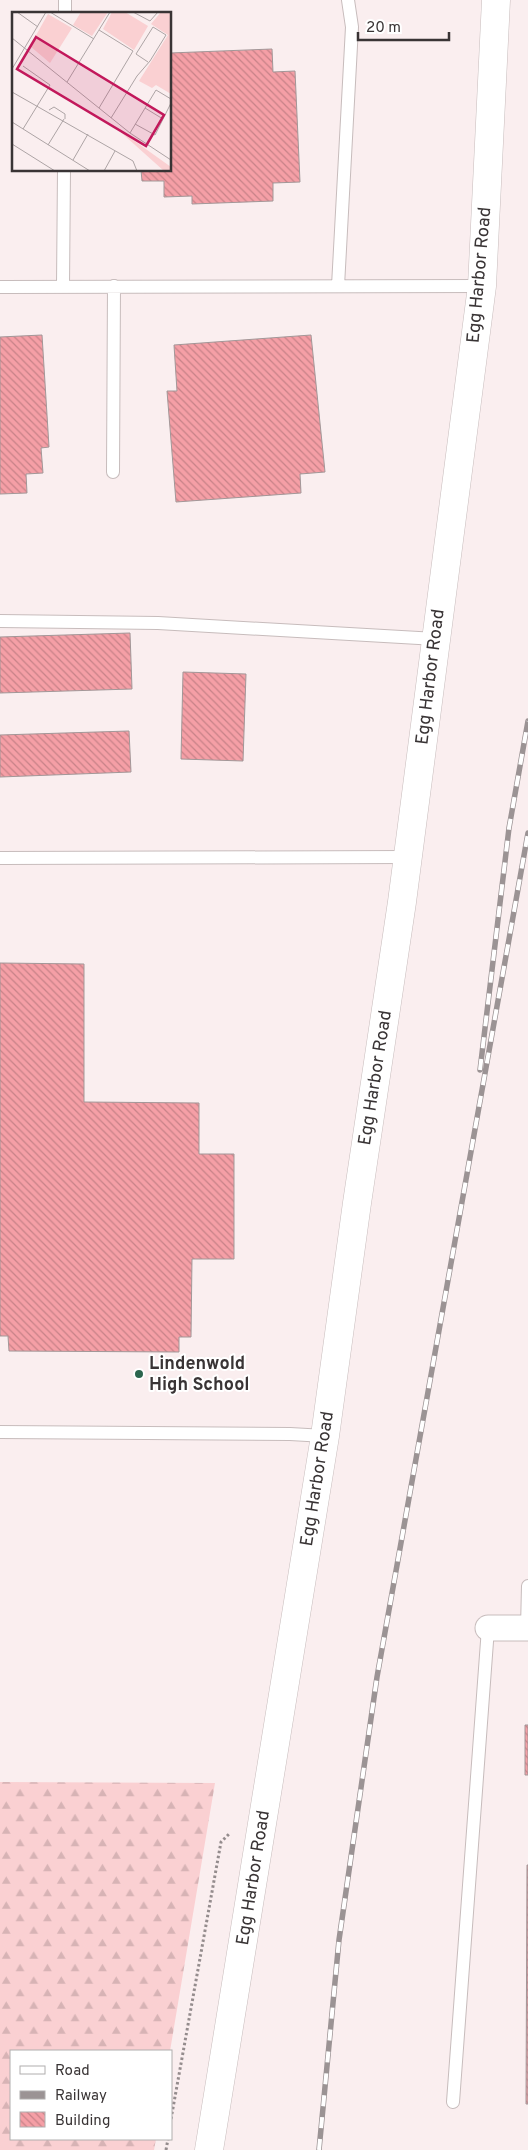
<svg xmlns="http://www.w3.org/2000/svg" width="528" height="2150" font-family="Overpass,sans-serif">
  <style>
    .forest { fill: url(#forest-firs) }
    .building { fill: url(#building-back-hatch); stroke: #a29798 }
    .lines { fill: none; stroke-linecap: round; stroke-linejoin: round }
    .service-casing { stroke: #c7bcbc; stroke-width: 14 }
    .minor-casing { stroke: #c7bcbc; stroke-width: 27 }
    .tertiary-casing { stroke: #c7bcbc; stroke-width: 29 }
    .path { stroke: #948c8d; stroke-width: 3; stroke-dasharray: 2.5 2.5; stroke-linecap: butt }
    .service { stroke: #fff; stroke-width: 12 }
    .minor { stroke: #fff; stroke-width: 25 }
    .tertiary { stroke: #fff; stroke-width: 28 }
    .rail-casing { stroke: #9b9394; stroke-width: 5.5 }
    .rail { stroke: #fff; stroke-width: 4; stroke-dasharray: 11; stroke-linecap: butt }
    .poi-dot { fill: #2b654e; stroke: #fff; stroke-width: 2 }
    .labels { text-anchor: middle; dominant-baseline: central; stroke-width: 4; stroke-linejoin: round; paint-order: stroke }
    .street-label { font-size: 18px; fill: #393435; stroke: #fff }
    .poi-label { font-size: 18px; font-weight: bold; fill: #393435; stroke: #fff; text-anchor: start }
    .inset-road { fill: none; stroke: #ada4a5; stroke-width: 1 }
    .view { fill: #c2185b; fill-opacity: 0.15; stroke: #c2185b; stroke-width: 2.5 }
    .inset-edge { fill: none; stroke: #393435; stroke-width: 2.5 }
  </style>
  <defs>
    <pattern id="forest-firs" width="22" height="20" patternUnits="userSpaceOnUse" patternTransform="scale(1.25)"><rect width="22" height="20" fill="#fad0d2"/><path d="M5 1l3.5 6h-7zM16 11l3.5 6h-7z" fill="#d7b3b5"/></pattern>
    <pattern id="building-back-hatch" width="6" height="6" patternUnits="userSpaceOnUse" patternTransform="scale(1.25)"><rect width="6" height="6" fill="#f59fa6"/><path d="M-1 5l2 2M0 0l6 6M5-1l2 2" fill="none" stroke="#c78288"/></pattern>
  </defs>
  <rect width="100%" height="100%" fill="#faeeef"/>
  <!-- forest -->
  <path class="forest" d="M0 1782 215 1783 170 2051H11V2139H156L154 2150H0Z"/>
  <!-- building -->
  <path class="building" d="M272 49 273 72 295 71 300 182 273 183V201L192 204V196L164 197V181H142L141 170H170V53Z
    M42 335 49 447 41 448 43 473 26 474 27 493 0 494V337Z
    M311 335 325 472 300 474 301 493 176 502 167 391H177L174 345Z
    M130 633 132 689 0 693V637Z
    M183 672 246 674 243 761 181 759Z
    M129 731 131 772 0 777V735Z
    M0 963 84 964V1102L199 1103V1154H234V1259H192L191 1337H179V1352L9 1351 8 1336H0Z
    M525 1725H528V1775H525Z
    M527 1865H528V2104H526Z"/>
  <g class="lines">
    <!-- service casing -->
    <g class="service-casing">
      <path id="service" d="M65 14V0
        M63 286 64 170
        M338 286 352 27 348 0
        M0 287 482 286
        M113 472 114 286
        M0 621 158 623 436 639
        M0 858 408 857
        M0 1432 290 1434 325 1436
        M527 1628 528 1586
        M453 2102 488 1628"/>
    </g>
    <!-- minor casing -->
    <g class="minor-casing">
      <path id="minor" d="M488 1628H528"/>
    </g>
    <!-- tertiary casing -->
    <g class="tertiary-casing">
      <path id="tertiary" d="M209 2150 325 1436 357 1203 402 902 482 286 496 0"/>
    </g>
    <!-- path -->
    <path class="path" d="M171 2119 221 1842 230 1833
      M166 2150 168 2139"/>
    <!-- service -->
    <use href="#service" class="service"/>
    <!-- minor -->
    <use href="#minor" class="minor"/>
    <!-- tertiary -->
    <use href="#tertiary" class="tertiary"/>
    <!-- rail casing -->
    <g class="rail-casing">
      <path id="rail" d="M480 1070 509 828 528 721
        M319 2150 339 1940 377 1677 528 833"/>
    </g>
    <!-- rail -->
    <use href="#rail" class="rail"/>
  </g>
  <!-- markers -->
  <circle class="poi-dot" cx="139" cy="1374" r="5"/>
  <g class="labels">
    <!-- street labels -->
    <g class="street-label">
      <text transform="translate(480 275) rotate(-85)">Egg Harbor Road</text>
      <text transform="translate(431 677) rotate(-83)">Egg Harbor Road</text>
      <text transform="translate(376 1078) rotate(-81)">Egg Harbor Road</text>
      <text transform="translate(318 1479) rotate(-81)">Egg Harbor Road</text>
      <text transform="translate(254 1878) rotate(-81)">Egg Harbor Road</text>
    </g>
    <!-- poi labels -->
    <g class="poi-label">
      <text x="149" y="1364">Lindenwold<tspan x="149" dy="21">High School</tspan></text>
    </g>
  </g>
  <!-- overview -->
  <g transform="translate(12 12)">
    <rect width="159" height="159" fill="#faeeef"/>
    <path d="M36 2 60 16 38 51 18 34ZM103 115 159 155V159H152Z" fill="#fad0d2"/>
    <path d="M69 0H96L80 24 61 13ZM100 0H113L136 14 122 38 91 17ZM149 0H159V82L144 73 140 76 127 69 156 23 139 12Z" fill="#fad0d2"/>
    <path class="inset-road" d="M5 0 26 15M38 0 82 27M121 0 138 9 146 0M0 26 118 121 159 148M11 54 38 73 11 117M0 57 34 0M55 70 98 0M36 76 50 84M0 80 121 149 125 159M87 96 121 39 87 18M133 96 151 107M37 98 42 95 53 102V107M99 106 125 64 138 49 154 23 141 15 124 42 136 50M0 110 78 159M123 112 143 123 159 91M118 121 144 78 159 87M0 132 43 159M36 133 52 107M61 148 76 122M92 159 103 139"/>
    <path class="view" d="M24 25 152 103 134 134 5 57Z"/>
    <rect width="159" height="159" class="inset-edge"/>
  </g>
  <!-- legend -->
  <rect x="10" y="2050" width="162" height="90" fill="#ffffff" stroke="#b0aeae"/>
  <rect x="20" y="2066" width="25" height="8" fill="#ffffff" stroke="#b0aeae"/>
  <text x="55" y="2075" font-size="15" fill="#393435">Road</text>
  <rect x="20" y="2091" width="25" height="8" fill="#9b9394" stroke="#b0aeae"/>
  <text x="55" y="2100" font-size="15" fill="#393435">Railway</text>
  <rect x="20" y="2112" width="25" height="15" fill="url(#building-back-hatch)" stroke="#b0aeae"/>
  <text x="55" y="2125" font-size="15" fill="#393435">Building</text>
  <!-- scale -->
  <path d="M358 32v8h91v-8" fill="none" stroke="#393435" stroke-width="2.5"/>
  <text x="366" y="32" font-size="15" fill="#393435" stroke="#ffffff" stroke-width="4" paint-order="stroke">20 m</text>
</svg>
